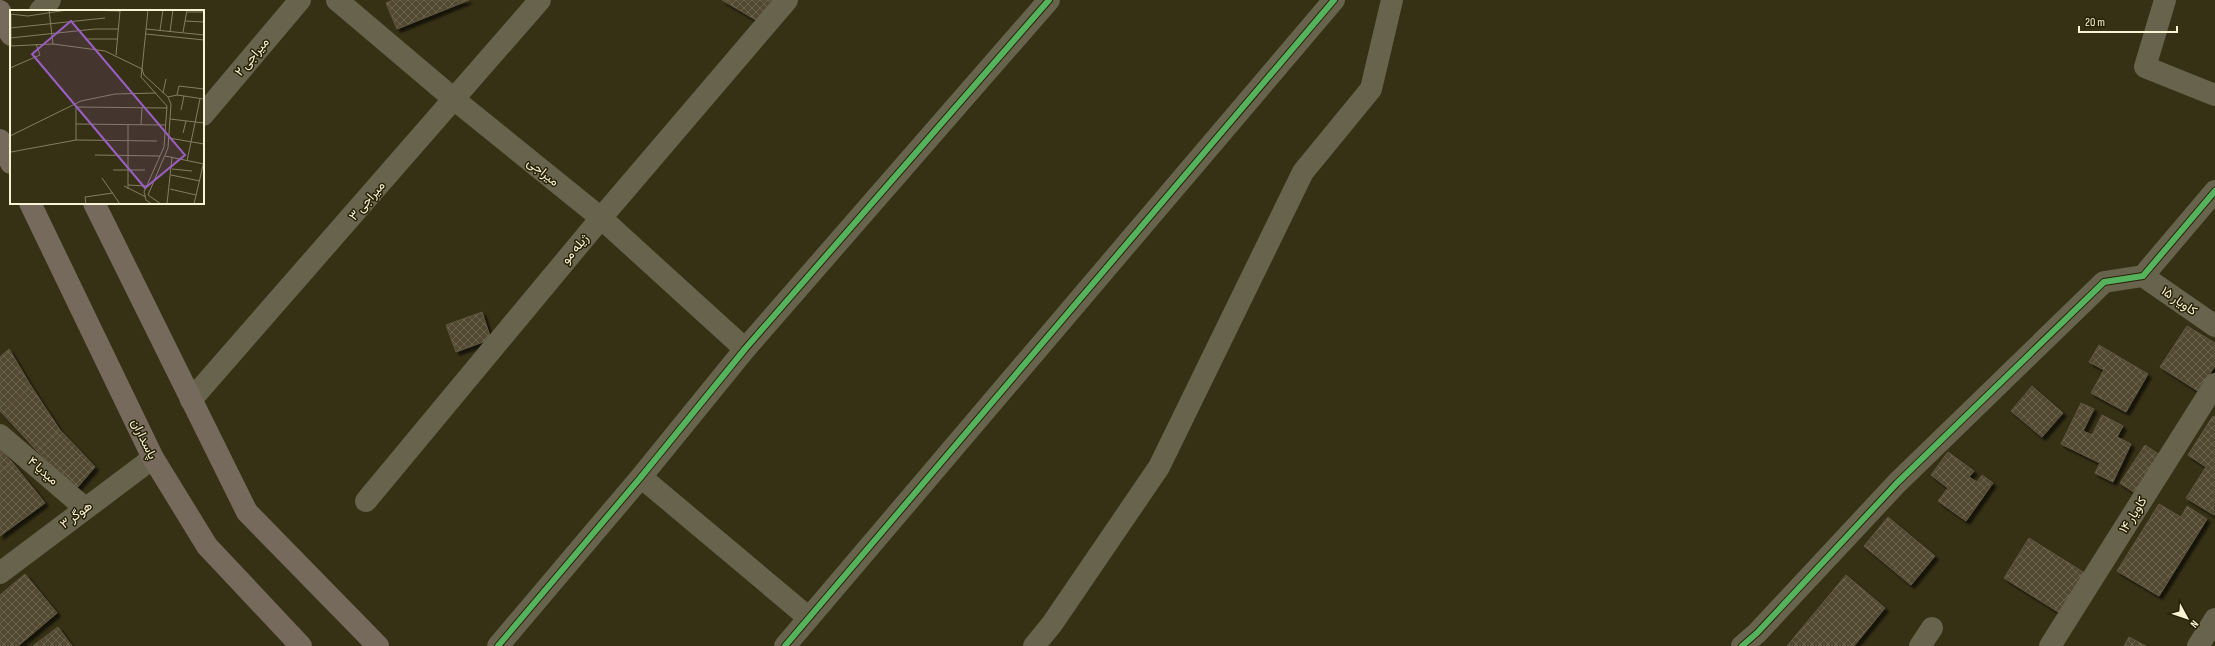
<svg xmlns="http://www.w3.org/2000/svg" width="2215" height="646" font-family="'Sofia Sans Condensed',Vazirmatn,sans-serif">
  <style>
    .building { fill: url(#building-cross-hatch); stroke: #615842; filter: url(#shadow) }
    .lines { fill: none; stroke-linecap: round; stroke-linejoin: round }
    .minor { stroke: #68634c; stroke-width: 22 }
    .major { stroke: #756a5c; stroke-width: 22 }
    .cycleway-casing { stroke: #272107; stroke-width: 8 }
    .cycleway { stroke: #56b35d; stroke-width: 6 }
    .labels { text-anchor: middle; dominant-baseline: central; stroke-width: 3; stroke-linejoin: round; paint-order: stroke }
    .street-label { font-size: 13px; fill: #f9f2d3; stroke: #272107 }
    .inset-road { fill: none; stroke: #847e61; stroke-width: 1 }
    .view { fill: #9a5ec4; fill-opacity: 0.15; stroke: #9a5ec4; stroke-width: 2 }
    .inset-edge { fill: none; stroke: #f9f2d3; stroke-width: 2 }
  </style>
  <defs>
    <pattern id="building-cross-hatch" width="8" height="8" patternUnits="userSpaceOnUse"><rect width="8" height="8" fill="#524a31"/><path d="M0 0l8 8M0 8l8-8" fill="none" stroke="#6c654e"/></pattern>
    <filter id="shadow"><feDropShadow dx="3.5" dy="3.5" stdDeviation="1" flood-color="#0009"/></filter>
  </defs>
  <rect width="100%" height="100%" fill="#363015"/>
  <!-- building -->
  <path class="building" d="M393 0H469L397 29 386 3Z
    M722 0H775L761 23Z
    M482 312 491 339 456 352 446 325Z
    M2187 326 2215 343V366L2198 391 2160 367Z
    M2099 345 2148 374 2126 412 2091 393 2104 370 2089 362Z
    M9 349 31 386 2 413 0 411V357Z
    M31 386 60 430 38 452 2 413Z
    M2032 386 2063 413 2042 437 2011 411Z
    M2081 403 2094 409 2083 431 2092 435 2102 415 2123 426 2117 437 2131 444 2113 482 2095 473 2100 463 2061 444Z
    M2213 416 2215 417 2214 515 2186 498 2206 467 2188 455Z
    M60 430 83 454 62 475 38 452Z
    M2145 445 2166 459 2141 497 2120 483Z
    M0 449 12 462 0 473Z
    M1948 452 1974 471 1969 477 1977 482 1982 475 1993 483 1966 521 1938 501 1948 488 1931 475Z
    M83 454 95 467 76 489 62 475Z
    M12 462 45 503 0 536V473Z
    M2159 504 2181 517 2187 506 2207 519 2159 596 2117 571Z
    M1888 517 1935 556 1911 585 1864 546Z
    M2029 538 2088 575 2063 615 2004 578Z
    M25 574 57 613 18 646H0V595Z
    M1846 575 1885 608 1854 646H1787Z
    M58 627 72 646H33Z
    M2129 637 2146 646H2124Z"/>
  <g class="lines">
    <!-- minor -->
    <path class="minor" d="M337 0 455 100 601 218 745 349
      M2165 0 2145 67 2215 95
      M40 11 50 0
      M203 115 300 0
      M2143 276 2215 326
      M191 400 540 0
      M0 435 85 508
      M641 477 809 618
      M366 501 601 218 787 0
      M0 573 153 458
      M498 646 641 477 745 349 1049 0
      M785 646 1334 0
      M1034 646 1052 624 1159 467 1303 172 1371 89 1392 0
      M1742 646 1757 633 1897 483 2104 282 2143 276 2215 191
      M1920 646 1932 628
      M2050 646 2215 384
      M2198 646 2215 619"/>
    <!-- major -->
    <path class="major" d="M0 11 11 35
      M0 140 11 163
      M30 203 153 458 207 546 301 646
      M94 203 247 512 378 646"/>
    <!-- cycleway casing -->
    <g class="cycleway-casing">
      <path id="cycleway" d="M498 646 641 477 745 349 1049 0
        M785 646 1334 0
        M1742 646 1757 633 1897 483 2104 282 2143 276 2215 191"/>
    </g>
    <!-- cycleway -->
    <use href="#cycleway" class="cycleway"/>
  </g>
  <g class="labels">
    <!-- street labels -->
    <g class="street-label">
      <text transform="translate(252 57) rotate(-50)">میراجی ۲</text>
      <text transform="translate(543 172) rotate(39)">میراجی</text>
      <text transform="translate(367 201) rotate(-49)">میراجی ۳</text>
      <text transform="translate(575 249) rotate(-50)">ژیله مو</text>
      <text transform="translate(2179 301) rotate(35)">کاویار ۱۵</text>
      <text transform="translate(144 439) rotate(64)">پاسداران</text>
      <text transform="translate(43 471) rotate(41)">میدیا ۴</text>
      <text transform="translate(76 515) rotate(-37)">هوگر ۳</text>
      <text transform="translate(2133 515) rotate(-58)">کاویار ۱۴</text>
    </g>
  </g>
  <!-- overview -->
  <g transform="translate(10 10)">
    <rect width="194" height="194" fill="#363015"/>
    <path class="inset-road" d="M39 0 43 34M74 0 110 1 106 45M138 0 132 59 134 65 158 87 161 94 158 138 138 185 151 194M177 2H194M0 4 18 6 57 0M1 4V36M175 11 194 12M0 18 95 8M136 19 194 25M150 20 153 0M160 22 163 0M173 22 177 0M136 24 194 30M0 28 85 19H109M75 29H108M0 36 43 34 95 41 132 59M0 58 30 45 26 34M132 59 131 67 157 96 154 137 134 182 136 190 142 194M153 83 156 69M167 85 169 76 194 79M158 87 167 85 194 89M171 100 174 86M160 109 194 113M66 114 156 115M131 115 132 98M173 123 176 111M0 126 71 91 105 84 146 83M159 128 194 134M66 130V97L157 98M1 142 66 130 147 131M85 145 150 146M155 146 194 154M177 151 190 89M162 159 182 161M103 160H135M161 165 190 171M92 168 110 194M118 175 137 176M114 176 136 187M118 179V115M160 179 186 185M76 194 75 187 103 183M157 194 162 147M184 194 194 151"/>
    <path class="view" d="M61 11 175 145 135 178 22 44Z"/>
    <rect width="194" height="194" class="inset-edge"/>
  </g>
  <!-- north arrow -->
  <g transform="translate(2187 618) rotate(130)" stroke="#272107" stroke-width="3" paint-order="stroke">
  <path d="M0-3L7 15L0 10L-7 15Z" fill="#f9f2d3"/>
  <text y="-6" font-size="11" font-weight="bold" text-anchor="middle" fill="#f9f2d3">N</text>
  </g>
  <!-- scale -->
  <path d="M2079 26v6h98v-6" fill="none" stroke="#f9f2d3" stroke-width="2"/>
  <text x="2085" y="26" font-size="12" fill="#f9f2d3" stroke="#272107" stroke-width="3" paint-order="stroke">20 m</text>
</svg>
